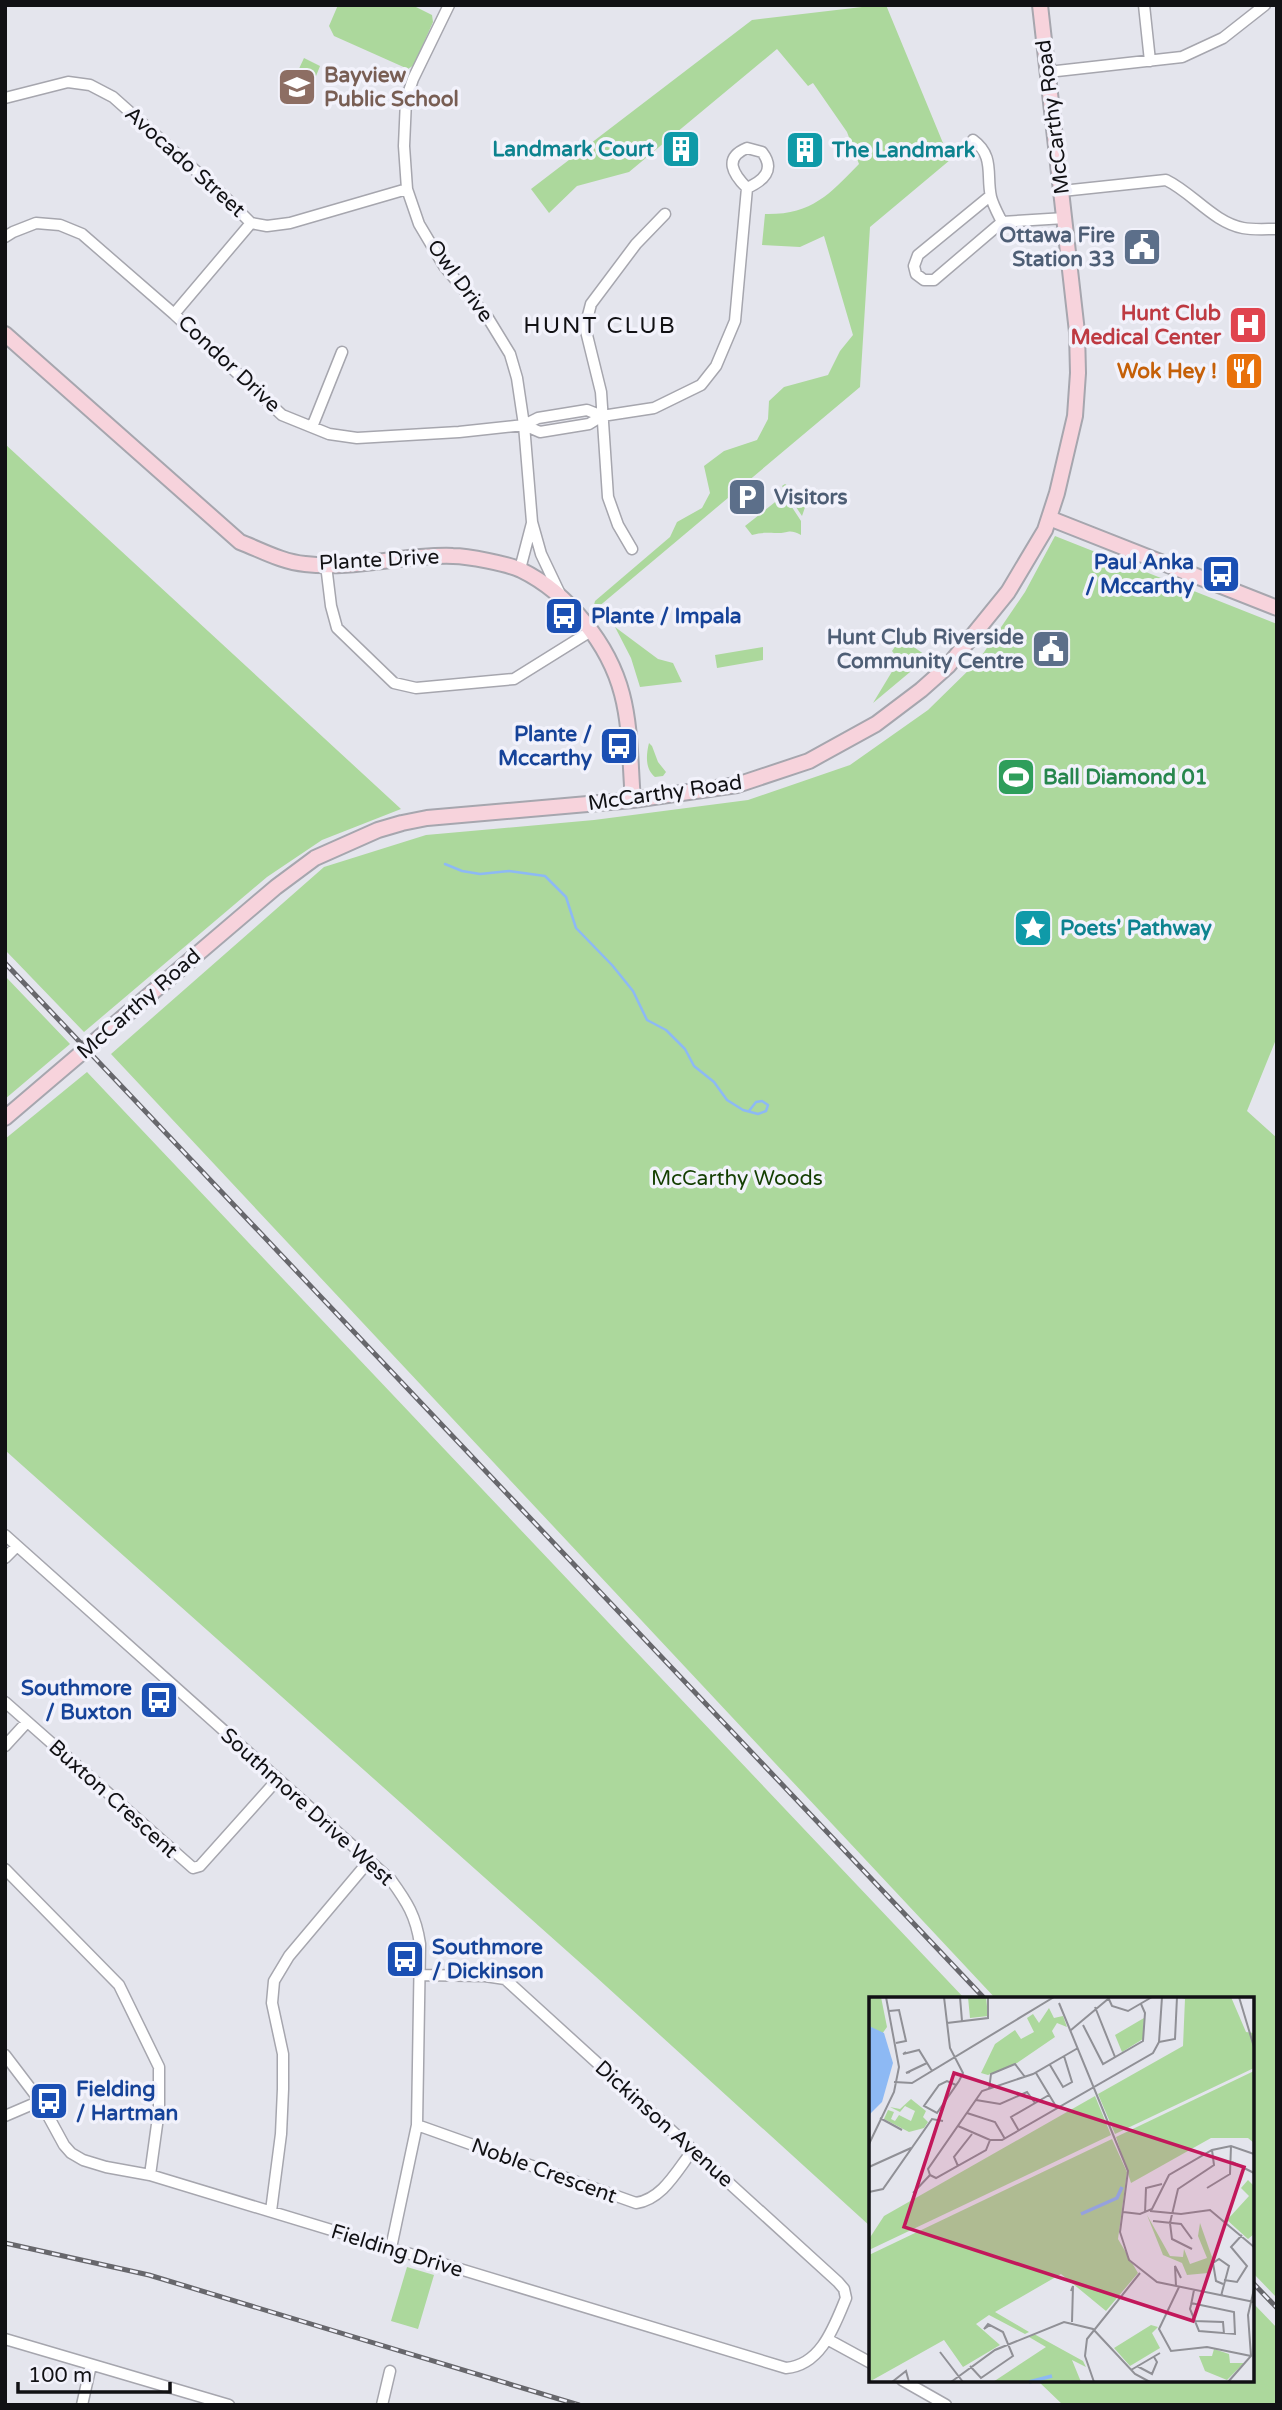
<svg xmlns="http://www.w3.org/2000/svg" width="1282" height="2410" font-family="'Varela Round',sans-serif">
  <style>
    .green { fill: #acd89c }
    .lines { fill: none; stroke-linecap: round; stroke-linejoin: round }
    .stream { stroke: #8db9f4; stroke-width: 2.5 }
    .street-casing { stroke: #a6a6ae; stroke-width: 13 }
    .secondary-casing { stroke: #a6a6ae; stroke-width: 18 }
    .street { stroke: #fff; stroke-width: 10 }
    .secondary { stroke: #f7d3dc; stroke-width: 14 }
    .rail-casing { stroke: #67676c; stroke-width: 5 }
    .rail { stroke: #f2f2fb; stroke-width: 2.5; stroke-dasharray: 8; stroke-linecap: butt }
    .labels { text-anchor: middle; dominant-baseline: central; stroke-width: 7; stroke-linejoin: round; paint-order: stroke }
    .education-label { font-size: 21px; font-weight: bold; fill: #785e54; stroke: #f2f2fb; text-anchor: start }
    .street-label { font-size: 21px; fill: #111114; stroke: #f2f2fb }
    .culture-label { font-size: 21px; font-weight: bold; fill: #0d838f; stroke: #f2f2fb; text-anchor: start }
    .service-label { font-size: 21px; font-weight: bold; fill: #4e5e75; stroke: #f2f2fb; text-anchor: end }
    .health-label { font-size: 21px; font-weight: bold; fill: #be3a42; stroke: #f2f2fb; text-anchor: end }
    .food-label { font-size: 21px; font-weight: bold; fill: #c56008; stroke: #f2f2fb; text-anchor: end }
    .transit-label { font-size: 21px; font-weight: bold; fill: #164399; stroke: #f2f2fb; text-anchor: end }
    .leisure-label { font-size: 21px; font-weight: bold; fill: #27864d; stroke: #f2f2fb; text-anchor: start }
    .park-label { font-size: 21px; fill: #133e00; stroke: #f2f2fb }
    .neighbourhood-label { font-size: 23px; letter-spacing: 2px; fill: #111114; stroke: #f2f2fb }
    .inset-river { fill: none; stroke: #8db9f4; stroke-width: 3.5 }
    .inset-road { fill: none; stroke: #909096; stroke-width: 2 }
    .view { fill: #c2185b; fill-opacity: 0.15; stroke: #c2185b; stroke-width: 3.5 }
    .inset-edge { fill: none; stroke: #111114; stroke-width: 3.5 }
  </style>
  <rect width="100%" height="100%" fill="#e4e5ed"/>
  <!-- green -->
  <path class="green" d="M338 5H412L432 15 433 22 414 65 408 69 334 36 329 26Z
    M879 5H886L950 160 870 227 860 387 597 608 594 605 595 601 670 537 677 522 702 508 710 493 704 466 724 451 757 440 768 419 769 401 784 387 828 375 840 351 853 335 824 236 800 247 762 245 765 214C811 215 829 195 859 164L847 132 813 83 808 86 777 49 629 172 577 186 549 213 531 189 752 20Z
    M304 58 320 66 314 81 310 83 299 79 297 73Z
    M5 444 401 809 322 840 267 877 84 1032 5 950Z
    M785 484C793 489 798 496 808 491L810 493 802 516 782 486Z
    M784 495 801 521V535C788 528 788 534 777 533 767 533 762 532 752 535L745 526Z
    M1055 536 1277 624V1037L1247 1111 1277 1138V2298L1252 2272V1999H996L111 1054 324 867 426 835 594 820 748 800 850 765 928 710 978 661 1025 592Z
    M615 627 658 659 673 663 682 682 640 687 631 658Z
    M901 638 928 657 873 703 899 660 892 651Z
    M763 647V660L717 668 715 655Z
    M649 743 652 746 658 762 666 772 663 776 655 777C645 769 646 755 649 743Z
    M5 976 70 1044 5 1099Z
    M87 1072 965 1999H871V2227L595 1976 5 1450V1139Z
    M407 2267 434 2275 418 2329 391 2321Z
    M1252 2302 1277 2328V2405H1063L1037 2380H1252Z"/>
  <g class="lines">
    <!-- stream -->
    <path class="stream" d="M445 864 462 871 480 874 509 871 545 876 566 897 576 928 612 965 633 991 647 1020 666 1030 685 1049 694 1066 714 1082 727 1100 743 1110 758 1114 766 1111 768 1105 762 1101 756 1102 749 1111"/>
    <!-- street casing -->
    <g class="street-casing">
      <path id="street" d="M449 5 413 79 406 100 404 146 407 189 419 224 444 266 488 318 510 354 517 378 524 425 532 522 541 554 560 594
        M1144 5 1150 61
        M1048 72 1182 57 1223 38 1265 5
        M5 98 68 82 90 85 113 97 223 195 251 223 267 226 290 223 407 189
        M973 140C995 156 986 175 991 197 993 205 998 214 1002 222
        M747 148 762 152C776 170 763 181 747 188 733 174 723 158 747 148Z
        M1062 191 1166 180C1193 193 1213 222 1243 228 1253 230 1266 229 1277 229
        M990 196 918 255 914 266 916 274 924 280H934L1002 222 1065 218
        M5 237 13 232 36 223 60 225 82 234 174 314 282 415 329 434 357 438 459 432 524 425 538 418 587 410 602 416
        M174 314 251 223
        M524 425 540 432 589 424 602 416 654 408 701 385 716 366 735 321 747 188
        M312 427 342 352
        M632 549 618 525 608 497 601 392 585 327 591 304 636 244 665 214
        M326 565 331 606 337 628 394 683 416 688 514 679 591 631
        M520 569 532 523
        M5 1535 391 1880C407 1902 416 1916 420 1944L417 2125 391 2248
        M5 1558 17 1546
        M5 1702 193 1868 200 1866 277 1780
        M5 1746 27 1722
        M5 1869 119 1985 159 2067V2110L150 2175
        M5 2055 40 2101 64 2145 71 2153 83 2160 106 2167 150 2175 786 2368C821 2365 834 2327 846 2298L844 2289 838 2282 505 1979 485 1976 421 1975
        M5 2116 40 2101
        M417 2125 636 2203C663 2199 677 2170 693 2150
        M271 2211 281 2134 283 2089V2054L272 2003 274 1981 289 1956 369 1861
        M5 2339 229 2405
        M827 2339 871 2363
        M902 2380 946 2405
        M82 2405 91 2365
        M382 2405 390 2371"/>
    </g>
    <!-- secondary casing -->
    <g class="secondary-casing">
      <path id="secondary" d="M5 334 240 542C261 550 282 562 305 564 354 570 404 554 453 556 468 556 508 564 521 570 568 593 609 644 622 694 631 728 630 765 633 800
        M1049 518 1277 608
        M5 1118 276 887 315 858 378 830 402 823 427 818 633 800 737 785 809 761 876 724 921 690 948 666 1008 592 1045 530 1057 493 1075 416 1078 373 1077 332 1040 5"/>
    </g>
    <!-- street -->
    <use href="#street" class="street"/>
    <!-- secondary -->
    <use href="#secondary" class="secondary"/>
    <!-- rail casing -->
    <g class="rail-casing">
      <path id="rail" d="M5 963 985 1999
        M5 2243 149 2275 579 2405
        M1252 2282 1277 2308"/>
    </g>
    <!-- rail -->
    <use href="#rail" class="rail"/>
  </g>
  <!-- icons -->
  <defs>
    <g id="school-square" transform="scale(2.0125)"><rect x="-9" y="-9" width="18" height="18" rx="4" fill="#8d6e63" stroke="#f2f2fb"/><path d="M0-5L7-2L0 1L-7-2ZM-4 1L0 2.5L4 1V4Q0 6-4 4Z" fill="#fff"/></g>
    <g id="building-square" transform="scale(2.0125)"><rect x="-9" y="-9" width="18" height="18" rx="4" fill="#0f9aa8" stroke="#f2f2fb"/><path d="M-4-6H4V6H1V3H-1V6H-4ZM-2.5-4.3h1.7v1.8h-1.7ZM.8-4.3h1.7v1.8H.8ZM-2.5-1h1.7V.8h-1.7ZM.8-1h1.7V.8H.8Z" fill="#fff"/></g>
    <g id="civic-square" transform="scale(2.0125)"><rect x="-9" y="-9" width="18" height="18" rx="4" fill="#5c6f8a" stroke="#f2f2fb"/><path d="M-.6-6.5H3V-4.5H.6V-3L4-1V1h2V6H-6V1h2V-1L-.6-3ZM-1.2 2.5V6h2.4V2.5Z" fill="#fff"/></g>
    <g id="hospital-square" transform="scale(2.0125)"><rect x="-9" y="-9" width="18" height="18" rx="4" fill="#e0444e" stroke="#f2f2fb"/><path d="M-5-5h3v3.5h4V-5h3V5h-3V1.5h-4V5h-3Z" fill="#fff"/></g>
    <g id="restaurant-square" transform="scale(2.0125)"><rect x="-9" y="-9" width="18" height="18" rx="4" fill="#e8710a" stroke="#f2f2fb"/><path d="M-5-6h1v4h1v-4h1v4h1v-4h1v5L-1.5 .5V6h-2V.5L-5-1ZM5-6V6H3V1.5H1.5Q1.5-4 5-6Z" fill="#fff"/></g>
    <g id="parking-square" transform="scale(2.0125)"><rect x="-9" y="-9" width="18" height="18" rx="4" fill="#5c6f8a" stroke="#f2f2fb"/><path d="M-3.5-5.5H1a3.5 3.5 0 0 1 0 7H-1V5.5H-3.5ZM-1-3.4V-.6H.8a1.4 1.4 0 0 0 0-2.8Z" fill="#fff"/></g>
    <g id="bus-square" transform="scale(2.0125)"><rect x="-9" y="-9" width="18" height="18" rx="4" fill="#1a4fb4" stroke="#f2f2fb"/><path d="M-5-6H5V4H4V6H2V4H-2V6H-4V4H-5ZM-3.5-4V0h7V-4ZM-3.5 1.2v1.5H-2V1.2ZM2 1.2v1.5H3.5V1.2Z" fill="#fff"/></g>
    <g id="stadium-square" transform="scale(2.0125)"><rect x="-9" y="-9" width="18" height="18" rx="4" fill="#2e9e5b" stroke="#f2f2fb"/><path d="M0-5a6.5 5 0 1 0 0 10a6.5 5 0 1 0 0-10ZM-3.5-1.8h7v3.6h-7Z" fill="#fff"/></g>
    <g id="sight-square" transform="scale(2.0125)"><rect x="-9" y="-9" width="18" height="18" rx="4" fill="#0f9aa8" stroke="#f2f2fb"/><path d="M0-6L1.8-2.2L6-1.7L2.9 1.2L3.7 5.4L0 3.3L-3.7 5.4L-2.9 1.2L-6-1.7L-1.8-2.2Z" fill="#fff"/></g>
  </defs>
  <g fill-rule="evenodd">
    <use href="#school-square" x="297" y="87"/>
    <use href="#building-square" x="681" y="149"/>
    <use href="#building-square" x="805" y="150"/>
    <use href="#civic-square" x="1142" y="247"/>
    <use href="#hospital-square" x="1248" y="325"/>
    <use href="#restaurant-square" x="1244" y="371"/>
    <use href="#parking-square" x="747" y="497"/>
    <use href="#bus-square" x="1221" y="574"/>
    <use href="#bus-square" x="564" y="616"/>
    <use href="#civic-square" x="1051" y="649"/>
    <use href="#bus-square" x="619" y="746"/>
    <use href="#stadium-square" x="1016" y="777"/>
    <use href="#sight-square" x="1033" y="928"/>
    <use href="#bus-square" x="159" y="1700"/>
    <use href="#bus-square" x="405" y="1959"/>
    <use href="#bus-square" x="49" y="2101"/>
  </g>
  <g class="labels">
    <!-- education labels -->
    <g class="education-label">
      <text x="324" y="75">Bayview<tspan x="324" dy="24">Public School</tspan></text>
    </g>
    <!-- street labels -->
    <g class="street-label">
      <text transform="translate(1053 117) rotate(-97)">McCarthy Road</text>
      <text transform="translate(185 162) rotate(42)">Avocado Street</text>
      <text transform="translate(460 281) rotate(54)">Owl Drive</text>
      <text transform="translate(229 364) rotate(43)">Condor Drive</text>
      <text transform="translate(379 560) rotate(-3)">Plante Drive</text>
      <text transform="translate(665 793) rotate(-8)">McCarthy Road</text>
      <text transform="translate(139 1004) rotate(-41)">McCarthy Road</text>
      <text transform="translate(113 1799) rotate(42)">Buxton Crescent</text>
      <text transform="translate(307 1807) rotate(42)">Southmore Drive West</text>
      <text transform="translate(664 2124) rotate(42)">Dickinson Avenue</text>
      <text transform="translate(544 2171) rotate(20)">Noble Crescent</text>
      <text transform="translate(397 2251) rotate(17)">Fielding Drive</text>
    </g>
    <!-- culture labels -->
    <g class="culture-label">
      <text x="654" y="149" text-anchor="end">Landmark Court</text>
      <text x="832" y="150">The Landmark</text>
      <text x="1060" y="928">Poets' Pathway</text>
    </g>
    <!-- service labels -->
    <g class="service-label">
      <text x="1115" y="235">Ottawa Fire<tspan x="1115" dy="24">Station 33</tspan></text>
      <text x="774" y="497" text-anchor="start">Visitors</text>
      <text x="1024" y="637">Hunt Club Riverside<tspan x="1024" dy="24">Community Centre</tspan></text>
    </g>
    <!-- health labels -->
    <g class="health-label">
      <text x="1221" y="313">Hunt Club<tspan x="1221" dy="24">Medical Center</tspan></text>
    </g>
    <!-- food labels -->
    <g class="food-label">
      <text x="1217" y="371">Wok Hey !</text>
    </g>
    <!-- transit labels -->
    <g class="transit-label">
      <text x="1194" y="562">Paul Anka<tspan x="1194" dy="24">/ Mccarthy</tspan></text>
      <text x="591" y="616" text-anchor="start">Plante / Impala</text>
      <text x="592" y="734">Plante /<tspan x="592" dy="24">Mccarthy</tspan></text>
      <text x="132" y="1688">Southmore<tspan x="132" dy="24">/ Buxton</tspan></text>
      <text x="432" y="1947" text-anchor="start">Southmore<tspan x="432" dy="24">/ Dickinson</tspan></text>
      <text x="76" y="2089" text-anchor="start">Fielding<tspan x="76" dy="24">/ Hartman</tspan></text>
    </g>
    <!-- leisure labels -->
    <g class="leisure-label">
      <text x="1043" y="777">Ball Diamond 01</text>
    </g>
    <!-- park labels -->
    <g class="park-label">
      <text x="737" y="1178">McCarthy Woods</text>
    </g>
    <!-- neighbourhood labels -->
    <g class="neighbourhood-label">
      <text x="600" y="326">HUNT CLUB</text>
    </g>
  </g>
  <!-- overview -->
  <g transform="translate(869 1997)">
    <rect width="385" height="385" fill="#e4e5ed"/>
    <path d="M0 0H12L18 30 13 37 0 29ZM99 0H117L119 19 101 21ZM310 0H362L377 35 385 36V71L246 137 229 97 314 49 316 2ZM180 11 185 21 194 19 198 30 188 26 183 34 186 40 148 66 119 78 112 76 126 47 146 33 152 42 165 35 158 21 164 17 170 26ZM275 21 274 42 253 55 246 38ZM385 74V146L379 141H342L262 186 247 140ZM226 99 242 138 0 253V242L15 219ZM42 102 57 114 54 120 59 125 55 131 40 135 15 122 19 113 25 115 22 122 26 124 30 118 42 124 46 114 36 109 31 115 21 110 31 112ZM243 142 258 175 249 242 269 276 237 314 192 277 126 315 160 335 156 337 120 318 107 327 131 348 94 370 75 343 0 385V258ZM379 183 385 189V237L379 242 358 223 380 199 372 191ZM278 218 301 259 314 260 315 252 321 267 338 261 329 239 331 226 343 260 339 276 318 278 313 266 294 258ZM282 328 289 330 283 336 291 351 261 369 245 351ZM165 337 214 364 217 370 203 363 212 385H124L177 350 160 340ZM345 352 360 357 361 366H375L358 383 336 374 330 359H343Z" fill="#acd89c"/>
    <path d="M0 29 15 36 24 66 13 105 0 118Z" fill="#8db9f4"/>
    <path class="inset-river" d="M212 217 248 201 253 190M160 385 183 379"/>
    <path class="inset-road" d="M75 0 81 51 94 76 90 84 68 116 55 109 70 88 78 84 87 88M91 0 93 24M239 0 243 9 259 14 283 0M370 0 385 50M190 6 259 174 251 235 260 263 288 285 385 305M226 10 246 60M20 14 30 13 37 44 27 46M78 26 119 21V0M214 28 234 67 274 44 276 16 272 7M202 33 239 2M290 45 306 42 308 0M37 55 34 57 50 53 63 74M181 68 194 90 203 85 195 59M41 75 37 76 58 66M167 76 188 111M25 85 43 86 185 0M120 93 122 77 146 67 156 80M107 103 131 107 158 95 166 106M98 116 126 125 136 142M11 121 33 133M89 129 121 143H133L284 56 290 45 293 0M150 134 142 120 180 98M0 147 25 95 30 70 17 0M363 165 385 176M89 169 85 160 103 137M0 170 42 151M61 178 59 172 113 94 164 77 209 51M61 178 67 181 117 153 121 143M338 191 361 177 362 149M0 195 14 192 63 122 74 124M44 196 61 178M281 214 312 217 341 213 385 250M254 215 271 217 283 212 300 178 343 153 362 149 385 157M276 216 277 191 293 187M284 224 312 227 323 242M323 252 303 242 301 226 309 192 345 168 343 153M355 283 368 285 378 269 362 250 373 238M307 289 306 269 312 281M310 290 290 332 302 354 338 350 382 359M202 294 204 289 203 325M352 299 360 269 350 262 344 266 347 284 354 287M322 306 365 315 366 337 330 334 321 312 322 308 325 293M325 324 354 325 355 337M71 355 94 385M101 369 112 381 144 359 134 335 119 327 115 332 121 328M268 369 283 377 288 365 285 360M262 373 291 356M23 385 37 374 40 385M82 385 126 353 195 325 224 332 266 377 281 385M225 385 216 359 218 342 271 276M359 385 382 359 379 318 385 292"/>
    <path class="view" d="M85 76 375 170 324 324 35 230Z"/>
    <rect width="385" height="385" class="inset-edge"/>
  </g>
  <!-- border -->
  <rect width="1282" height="2410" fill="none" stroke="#111114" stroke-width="14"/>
  <!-- scale -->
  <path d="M18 2382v10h152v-10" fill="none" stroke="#111114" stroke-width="3.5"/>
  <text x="28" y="2382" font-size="21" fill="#111114" stroke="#f2f2fb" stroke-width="5" paint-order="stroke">100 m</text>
</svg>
